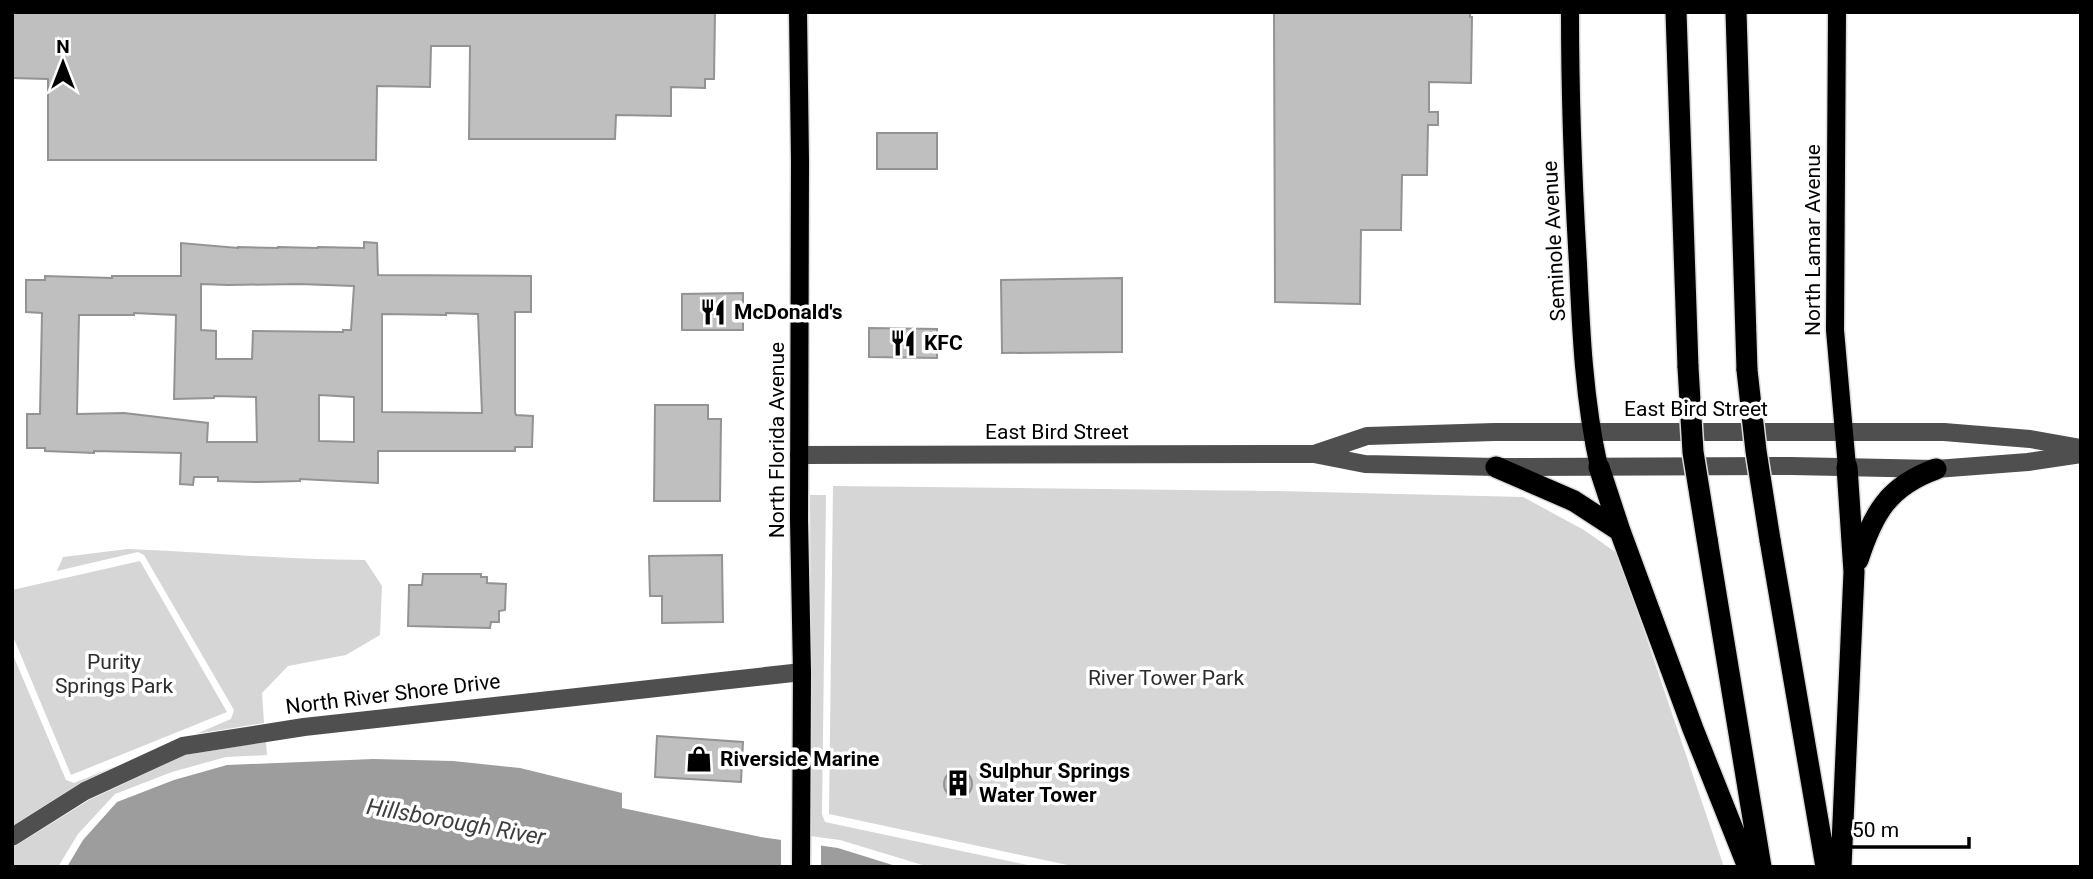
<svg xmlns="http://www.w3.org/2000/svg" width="2093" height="879" font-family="Roboto,sans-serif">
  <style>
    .green { fill: #d6d6d6 }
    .water { fill: #9d9d9d }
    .pier { fill: #fff }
    .building { fill: #bfbfbf; stroke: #939393; stroke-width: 2; fill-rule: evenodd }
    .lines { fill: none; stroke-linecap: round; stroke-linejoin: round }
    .major-casing { stroke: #dbdbdb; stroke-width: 21 }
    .highway-casing { stroke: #dbdbdb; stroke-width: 24 }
    .minor { stroke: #4f4f4f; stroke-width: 18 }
    .major { stroke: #000; stroke-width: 18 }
    .highway { stroke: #000; stroke-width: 21 }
    .highway-bridge-casing { stroke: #dbdbdb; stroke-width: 24; stroke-linecap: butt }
    .highway-bridge { stroke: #000; stroke-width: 21 }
    .labels { text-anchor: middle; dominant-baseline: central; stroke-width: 7; stroke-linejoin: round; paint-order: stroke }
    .street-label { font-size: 21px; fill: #000; stroke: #fff }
    .poi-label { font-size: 21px; font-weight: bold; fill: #000; stroke: #fff; text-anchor: start }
    .park-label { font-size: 21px; fill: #2d2d2d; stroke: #fff }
    .water-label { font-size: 23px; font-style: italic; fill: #3e3e3e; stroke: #fff }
  </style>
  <rect width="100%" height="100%" fill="#fff"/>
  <!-- green -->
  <path class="green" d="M833 486 1276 491 1523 497 1584 530 1618 554 1724 867H1077L829 814Z
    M810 495H826L822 814 825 822 1037 867H929L840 840 810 836 811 681Z
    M128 549C207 552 286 560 365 560L382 586 380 635 346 655 288 666 262 693 264 723 196 734 231 719 234 710 144 555 138 552 57 571 63 557Z
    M140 561 227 712 71 775 12 634V590Z
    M13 655 66 780 74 783 118 765 82 782 12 826Z
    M266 742 267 755 226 757 172 772 115 794 78 834 58 867H12V848L89 800 185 755Z"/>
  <!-- water -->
  <path class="water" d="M373 759 453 761 520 768 622 793V808L761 837 838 848 899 867H67L83 840 117 802 174 780 227 765Z"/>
  <!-- pier -->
  <path class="pier" d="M781 837 821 843V867H781Z"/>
  <!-- building -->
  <path class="building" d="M12 12H715L714 79H705V88L671 87V116L616 115 615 139H469L470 46H431L430 87 377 86 376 160H48V79L12 78Z
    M1274 12H1470V17H1472L1471 83 1429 82V112H1438V125H1428L1427 175H1402L1401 230H1361L1360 304 1275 302Z
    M877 133H937V169H877Z
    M364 242 377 243 378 275 531 276V312H515V412L516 415 533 416 532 447H515V451H378V483L300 479V481L259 482 218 481V477H194L193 485 180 484 181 453 94 451V453L45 451V448H27V414H40L42 313 26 312V280H45V276L112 278V276H181V243L238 248V247L278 248V247L318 248V247L364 248ZM201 284 228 285 299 284 354 286 351 330H343V332L253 331 252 359H216V331L201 330ZM134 313 176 315 174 399 214 398V396L256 397 257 442H207L208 423 124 413 77 414 79 315H134ZM446 313 478 314 482 413 382 412V314L446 315ZM319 395 354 397V442L319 441Z
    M1122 278V352L1002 353 1001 280Z
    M743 293V330H682V294Z
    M869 328 937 329V358L869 357Z
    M655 405H708V419H721L720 501H654Z
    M722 555 723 622 662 623V596H650L649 556Z
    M423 574H481V577H487V583L506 584 505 610 499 611V622H491L490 628 408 626 409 585H422Z
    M657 736 743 742 741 782 655 777Z
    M944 784a14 14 0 1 1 28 0a14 14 0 1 1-28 0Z"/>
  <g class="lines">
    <!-- major casing -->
    <g class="major-casing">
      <path id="major" d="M798 12 800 161 799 520 802 672 801 867
        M1570 12C1570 96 1573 180 1578 264 1581 332 1584 400 1599 467
        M1837 12 1835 330 1847 467"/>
    </g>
    <!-- highway casing -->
    <g class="highway-casing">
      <path id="highway" d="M1676 12 1688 367
        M1736 12 1747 370
        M1496 467 1574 501 1620 531
        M1599 467 1620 531 1693 729 1748 867
        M1707 539 1761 867
        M1770 540 1826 867
        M1858 560C1873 514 1888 486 1936 469
        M1841 867 1854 572 1847 467"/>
    </g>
    <!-- minor -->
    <path class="minor" d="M1314 454 1367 436 1494 432H1944L2030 439 2081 448
      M799 455 1314 454 1365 464 1496 467 1791 466 1936 469 2028 462 2081 454
      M12 837 85 791 183 746 304 727 802 672"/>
    <!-- major -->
    <use href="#major" class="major"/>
    <!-- highway -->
    <use href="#highway" class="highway"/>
    <!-- highway-bridge casing -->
    <g class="highway-bridge-casing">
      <path id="highway-bridge" d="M1688 367 1693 452 1707 539
        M1747 370 1756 451 1770 540"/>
    </g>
    <!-- highway-bridge -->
    <use href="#highway-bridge" class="highway-bridge"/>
  </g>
  <!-- icons -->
  <defs>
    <g id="restaurant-bare" transform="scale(2.1)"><path d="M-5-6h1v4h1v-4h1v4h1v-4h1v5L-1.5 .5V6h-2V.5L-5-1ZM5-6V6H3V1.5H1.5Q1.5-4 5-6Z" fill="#000" stroke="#fff" stroke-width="2.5" paint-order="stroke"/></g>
    <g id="shop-bare" transform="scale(2.1)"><path d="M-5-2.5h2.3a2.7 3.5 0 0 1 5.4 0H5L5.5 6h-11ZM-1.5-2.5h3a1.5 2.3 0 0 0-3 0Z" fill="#000" stroke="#fff" stroke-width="2.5" paint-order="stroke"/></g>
    <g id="building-bare" transform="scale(2.1)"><path d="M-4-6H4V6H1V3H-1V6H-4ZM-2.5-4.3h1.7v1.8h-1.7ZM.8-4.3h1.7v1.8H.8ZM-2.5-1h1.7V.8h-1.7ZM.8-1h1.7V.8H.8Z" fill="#000" stroke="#fff" stroke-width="2.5" paint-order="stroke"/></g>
  </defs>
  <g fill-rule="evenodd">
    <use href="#restaurant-bare" x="713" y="312"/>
    <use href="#restaurant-bare" x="903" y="343"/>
    <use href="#shop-bare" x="699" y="759"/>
    <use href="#building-bare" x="958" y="783"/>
  </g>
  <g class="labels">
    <!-- street labels -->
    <g class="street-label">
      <text transform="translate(1813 240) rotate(-90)">North Lamar Avenue</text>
      <text transform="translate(1554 241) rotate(-93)">Seminole Avenue</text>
      <text x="1696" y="409">East Bird Street</text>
      <text x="1057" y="432">East Bird Street</text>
      <text transform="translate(777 440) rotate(-90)">North Florida Avenue</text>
      <text transform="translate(393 694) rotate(-7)">North River Shore Drive</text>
    </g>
    <!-- poi labels -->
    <g class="poi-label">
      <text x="734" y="312">McDonald's</text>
      <text x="924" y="343">KFC</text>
      <text x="720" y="759">Riverside Marine</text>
      <text x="979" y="771">Sulphur Springs<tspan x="979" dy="24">Water Tower</tspan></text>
    </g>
    <!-- park labels -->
    <g class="park-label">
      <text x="114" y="662">Purity<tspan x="114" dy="24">Springs Park</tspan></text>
      <text x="1166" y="678">River Tower Park</text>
    </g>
    <!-- water labels -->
    <g class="water-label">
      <text transform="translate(456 822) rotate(10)">Hillsborough River</text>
    </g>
  </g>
  <!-- border -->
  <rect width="2093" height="879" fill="none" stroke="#000000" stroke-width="28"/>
  <!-- north arrow -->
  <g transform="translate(63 63)" stroke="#ffffff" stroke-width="5" paint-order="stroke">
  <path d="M0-5L12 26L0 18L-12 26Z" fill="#000000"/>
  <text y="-10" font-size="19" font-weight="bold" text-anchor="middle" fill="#000000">N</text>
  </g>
  <!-- scale -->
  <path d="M1841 837v10h128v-10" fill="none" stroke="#000000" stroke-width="3.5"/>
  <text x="1852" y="837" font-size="21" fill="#000000" stroke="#ffffff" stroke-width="5" paint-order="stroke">50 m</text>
</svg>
